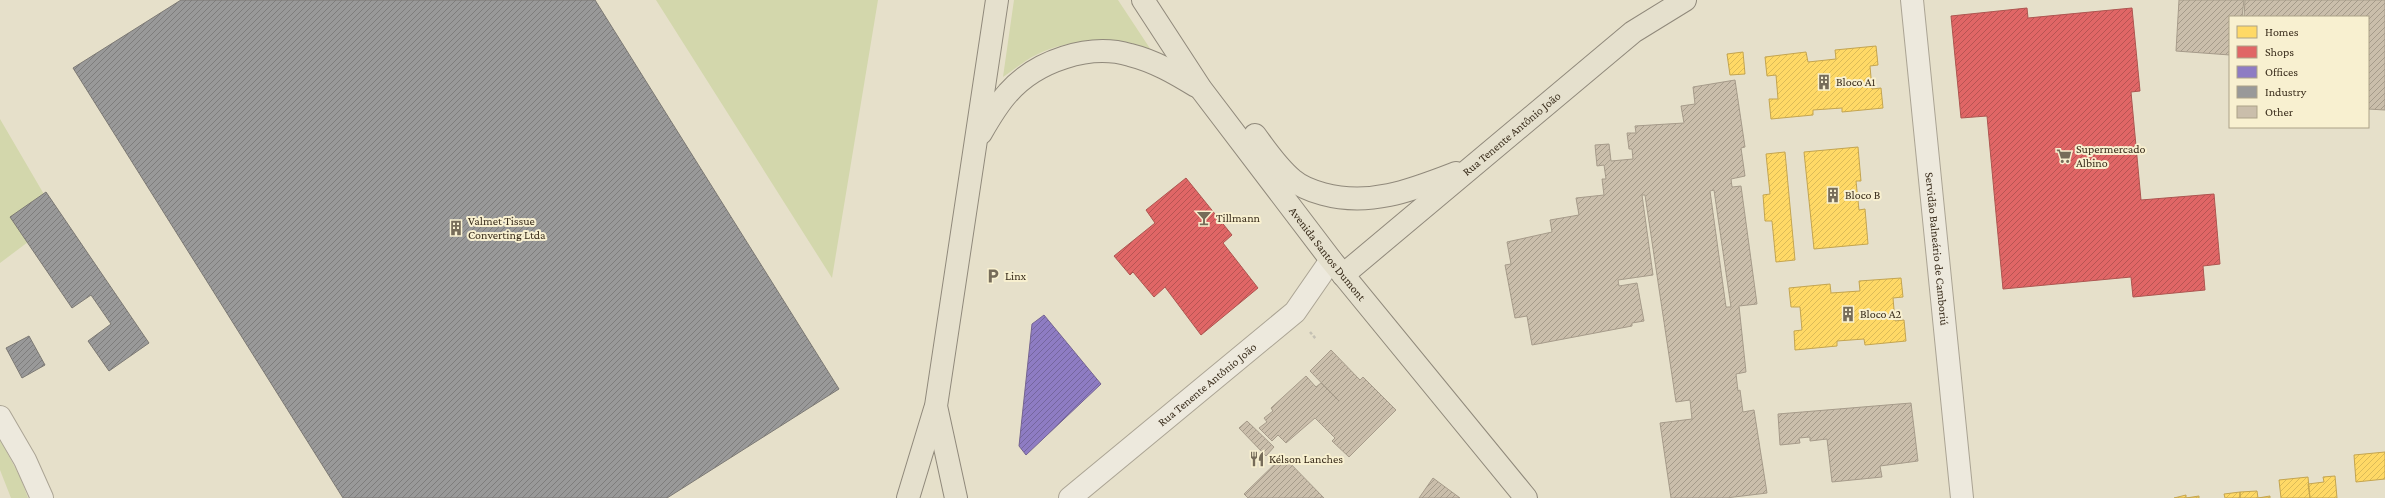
<svg xmlns="http://www.w3.org/2000/svg" width="2385" height="498" font-family="'Crimson Pro',serif">
  <style>
    .grass { fill: #d3d7ac }
    .homes { fill: url(#homes-hatch); stroke: #c4a550 }
    .shops { fill: url(#shops-hatch); stroke: #ae5550 }
    .offices { fill: url(#offices-hatch); stroke: #756491 }
    .industry { fill: url(#industry-hatch); stroke: #7c7974 }
    .building { fill: url(#building-hatch); stroke: #a69b8a; fill-rule: evenodd }
    .lines { fill: none; stroke-linecap: round; stroke-linejoin: round }
    .minor-casing { stroke: #aba494; stroke-width: 24 }
    .major-casing { stroke: #90897b; stroke-width: 24 }
    .path { stroke: #c5c1b4; stroke-width: 2.5; stroke-dasharray: 3 2; stroke-linecap: butt }
    .minor { stroke: #ede9dd; stroke-width: 22 }
    .major { stroke: #e5e0cd; stroke-width: 22 }
    .labels { text-anchor: middle; dominant-baseline: central; stroke-width: 4; stroke-linejoin: round; paint-order: stroke }
    .poi-label { font-size: 12px; fill: #3a2d1c; stroke: #f8f0d0; text-anchor: start }
    .street-label { font-size: 12px; fill: #3a2d1c; stroke: #f8f0d0 }
  </style>
  <defs>
    <pattern id="homes-hatch" width="6" height="6" patternUnits="userSpaceOnUse"><rect width="6" height="6" fill="#ffd966"/><path d="M-1 1l2-2M0 6l6-6M5 7l2-2" fill="none" stroke="#dbbb58"/></pattern>
    <pattern id="shops-hatch" width="6" height="6" patternUnits="userSpaceOnUse"><rect width="6" height="6" fill="#e06666"/><path d="M-1 1l2-2M0 6l6-6M5 7l2-2" fill="none" stroke="#b75453"/></pattern>
    <pattern id="offices-hatch" width="6" height="6" patternUnits="userSpaceOnUse"><rect width="6" height="6" fill="#8e7cc3"/><path d="M-1 1l2-2M0 6l6-6M5 7l2-2" fill="none" stroke="#75669e"/></pattern>
    <pattern id="industry-hatch" width="6" height="6" patternUnits="userSpaceOnUse"><rect width="6" height="6" fill="#999"/><path d="M-1 1l2-2M0 6l6-6M5 7l2-2" fill="none" stroke="#7e7d7c"/></pattern>
    <pattern id="building-hatch" width="6" height="6" patternUnits="userSpaceOnUse"><rect width="6" height="6" fill="#cabeab"/><path d="M-1 1l2-2M0 6l6-6M5 7l2-2" fill="none" stroke="#a59b8a"/></pattern>
  </defs>
  <rect width="100%" height="100%" fill="#e6e0ca"/>
  <!-- grass -->
  <path class="grass" d="M656 0H878L832 278Z
    M1014 0H1118L1151 50C1113 41 1072 36 1036 55 1025 60 1014 70 1003 77Z
    M0 119 52 208 28 242 0 263Z
    M0 439 21 479 28 498H11L0 470Z"/>
  <!-- homes -->
  <path class="homes" d="M1876 46 1878 65 1870 66 1872 89 1881 88 1883 108 1842 112V108L1813 110V115L1771 119 1769 99H1778L1776 75 1767 76 1765 57 1806 52 1808 62 1836 59 1835 50Z
    M1743 52 1745 74 1730 75 1727 54Z
    M1858 147 1861 181H1856L1859 210 1865 209 1868 244 1814 249 1804 152Z
    M1785 152 1795 260 1776 262 1772 221H1765L1763 195 1770 194 1766 154Z
    M1901 278 1903 297 1893 298 1895 321 1904 320 1906 341 1865 345 1864 339 1837 341V346L1795 350 1794 331 1802 330 1800 307H1791L1789 288 1830 284 1831 293 1860 291 1859 281Z
    M2385 452V479L2356 482 2354 455Z
    M2335 476 2337 498H2310L2308 484 2324 482 2323 477Z
    M2308 477 2310 498H2281L2279 480Z
    M2257 491 2258 498 2270 496V498H2240V492Z
    M2240 492V498H2225L2224 494Z
    M2186 495V498L2199 496V498H2174Z"/>
  <!-- shops -->
  <path class="shops" d="M2027 8 2028 18 2132 8 2140 91 2131 92 2141 200 2214 194 2220 264 2203 266 2205 290 2133 297 2131 277 2003 289 1987 116 1961 118 1951 16Z
    M1186 178 1232 235 1223 243 1258 288 1201 335 1165 287 1154 297 1133 272 1130 275 1114 256 1155 223 1146 210Z"/>
  <!-- offices -->
  <path class="offices" d="M1044 315 1101 384 1026 455 1019 446 1032 324Z"/>
  <!-- industry -->
  <path class="industry" d="M181 0H595L839 389 667 498H343L73 68Z
    M46 192 149 343 109 371 88 341 111 324 91 295 72 308 10 217Z
    M29 336 45 365 22 378 6 348Z"/>
  <!-- building -->
  <path class="building" d="M2179 0H2244L2242 17H2230V55L2176 51Z
    M2245 0H2385V110L2368 109V17H2244Z
    M1735 80 1745 147 1741 148 1745 176 1731 179 1732 187 1741 186 1757 304 1739 306 1746 372 1736 374 1738 391 1740 390 1743 412 1754 410 1767 493 1726 498H1671L1660 423 1692 419 1690 400 1676 402 1645 195H1642L1653 275 1618 280 1619 286 1637 283 1644 321 1632 323V326L1532 345 1527 316 1515 318 1505 265 1511 264 1507 242 1552 232 1550 220 1579 215 1576 198 1604 195 1602 179H1606L1604 165 1597 166 1595 145 1609 144 1611 161 1633 159 1632 149H1629L1627 133H1636L1635 126 1684 123 1681 106 1695 104 1693 87ZM1714 190 1731 307H1726L1710 191Z
    M1331 350 1360 380 1339 401 1310 371Z
    M1306 376 1316 387 1321 383 1339 401 1363 377 1396 410 1349 457 1332 441 1335 438 1315 418 1286 443 1278 435 1272 441 1259 428 1267 422 1264 418 1273 411 1271 408Z
    M1911 403 1918 461 1880 466 1882 477 1832 482 1827 439 1810 441V437L1799 438 1800 443 1780 445 1778 414Z
    M1247 421 1274 447 1266 456 1239 428Z
    M1283 456 1324 498H1248L1244 494Z
    M1433 478 1460 498H1419Z"/>
  <g class="lines">
    <!-- minor casing -->
    <g class="minor-casing">
      <g id="minor">
        <path id="s1" d="M1912 0 1962 498"/>
        <path d="M0 417 25 460 42 498"/>
        <path id="s2" d="M1070 498 1295 312 1331 260"/>
      </g>
    </g>
    <!-- major casing -->
    <g class="major-casing">
      <g id="major">
        <path id="s3" d="M1143 0 1201 89 1331 260 1526 498"/>
        <path d="M981 133C989 119 997 105 1008 93 1036 61 1089 43 1130 55 1154 61 1175 73 1196 86"/>
        <path d="M1255 135C1266 150 1278 168 1293 180 1301 187 1312 191 1323 194 1370 207 1412 190 1456 173"/>
        <path id="s4" d="M1343 275 1633 32 1685 0"/>
        <path d="M908 498 935 409"/>
        <path d="M956 498 936 406 997 0"/>
      </g>
    </g>
    <!-- path -->
    <path class="path" d="M1310 332 1316 339"/>
    <!-- minor -->
    <use href="#minor" class="minor"/>
    <!-- major -->
    <use href="#major" class="major"/>
  </g>
  <!-- icons -->
  <defs>
    <g id="building-bare" transform="scale(1.2)"><path d="M-4-6H4V6H1V3H-1V6H-4ZM-2.5-4.3h1.7v1.8h-1.7ZM.8-4.3h1.7v1.8H.8ZM-2.5-1h1.7V.8h-1.7ZM.8-1h1.7V.8H.8Z" fill="#766c59" stroke="#f8f0d0" stroke-width="2.5" paint-order="stroke"/></g>
    <g id="supermarket-bare" transform="scale(1.2)"><path d="M-6-5.5h2.5l.6 2H6L4.5 2H-2.5L-4.4-4H-6ZM-1.5 3.2a1.3 1.3 0 1 0 .1 0ZM3 3.2a1.3 1.3 0 1 0 .1 0Z" fill="#766c59" stroke="#f8f0d0" stroke-width="2.5" paint-order="stroke"/></g>
    <g id="bar-bare" transform="scale(1.2)"><path d="M-6-5H6L.8 .8V4.5H3.5V6h-7V4.5H-.8V.8Z" fill="#766c59" stroke="#f8f0d0" stroke-width="2.5" paint-order="stroke"/></g>
    <g id="parking-bare" transform="scale(1.2)"><path d="M-3.5-5.5H1a3.5 3.5 0 0 1 0 7H-1V5.5H-3.5ZM-1-3.4V-.6H.8a1.4 1.4 0 0 0 0-2.8Z" fill="#766c59" stroke="#f8f0d0" stroke-width="2.5" paint-order="stroke"/></g>
    <g id="restaurant-bare" transform="scale(1.2)"><path d="M-5-6h1v4h1v-4h1v4h1v-4h1v5L-1.5 .5V6h-2V.5L-5-1ZM5-6V6H3V1.5H1.5Q1.5-4 5-6Z" fill="#766c59" stroke="#f8f0d0" stroke-width="2.5" paint-order="stroke"/></g>
  </defs>
  <g fill-rule="evenodd">
    <use href="#building-bare" x="1824" y="82"/>
    <use href="#supermarket-bare" x="2064" y="156"/>
    <use href="#building-bare" x="1833" y="195"/>
    <use href="#bar-bare" x="1204" y="218"/>
    <use href="#building-bare" x="456" y="228"/>
    <use href="#parking-bare" x="993" y="276"/>
    <use href="#building-bare" x="1848" y="314"/>
    <use href="#restaurant-bare" x="1257" y="459"/>
  </g>
  <g class="labels">
    <!-- poi labels -->
    <g class="poi-label">
      <text x="1836" y="82">Bloco A1</text>
      <text x="2076" y="149">Supermercado<tspan x="2076" dy="14">Albino</tspan></text>
      <text x="1845" y="195">Bloco B</text>
      <text x="1216" y="218">Tillmann</text>
      <text x="468" y="221">Valmet Tissue<tspan x="468" dy="14">Converting Ltda</tspan></text>
      <text x="1005" y="276">Linx</text>
      <text x="1860" y="314">Bloco A2</text>
      <text x="1269" y="459">Kélson Lanches</text>
    </g>
    <!-- street labels -->
    <g class="street-label">
      <text stroke="none"><textPath href="#s4" startOffset="220">Rua Tenente Antônio João</textPath></text>
      <text stroke="none"><textPath href="#s1" startOffset="250">Servidão Balneário de Camboriú</textPath></text>
      <text stroke="none"><textPath href="#s3" startOffset="314">Avenida Santos Dumont</textPath></text>
      <text stroke="none"><textPath href="#s2" startOffset="178">Rua Tenente Antônio João</textPath></text>
    </g>
  </g>
  <!-- legend -->
  <rect x="2229" y="16" width="140" height="112" fill="#f8f0d0" stroke="#aca288"/>
  <rect x="2237" y="26" width="20" height="12" fill="#ffd966" stroke="#aca288"/>
  <text x="2265" y="36" font-size="12" fill="#3a2d1c">Homes</text>
  <rect x="2237" y="46" width="20" height="12" fill="#e06666" stroke="#aca288"/>
  <text x="2265" y="56" font-size="12" fill="#3a2d1c">Shops</text>
  <rect x="2237" y="66" width="20" height="12" fill="#8e7cc3" stroke="#aca288"/>
  <text x="2265" y="76" font-size="12" fill="#3a2d1c">Offices</text>
  <rect x="2237" y="86" width="20" height="12" fill="#999999" stroke="#aca288"/>
  <text x="2265" y="96" font-size="12" fill="#3a2d1c">Industry</text>
  <rect x="2237" y="106" width="20" height="12" fill="#cabeab" stroke="#aca288"/>
  <text x="2265" y="116" font-size="12" fill="#3a2d1c">Other</text>
</svg>
